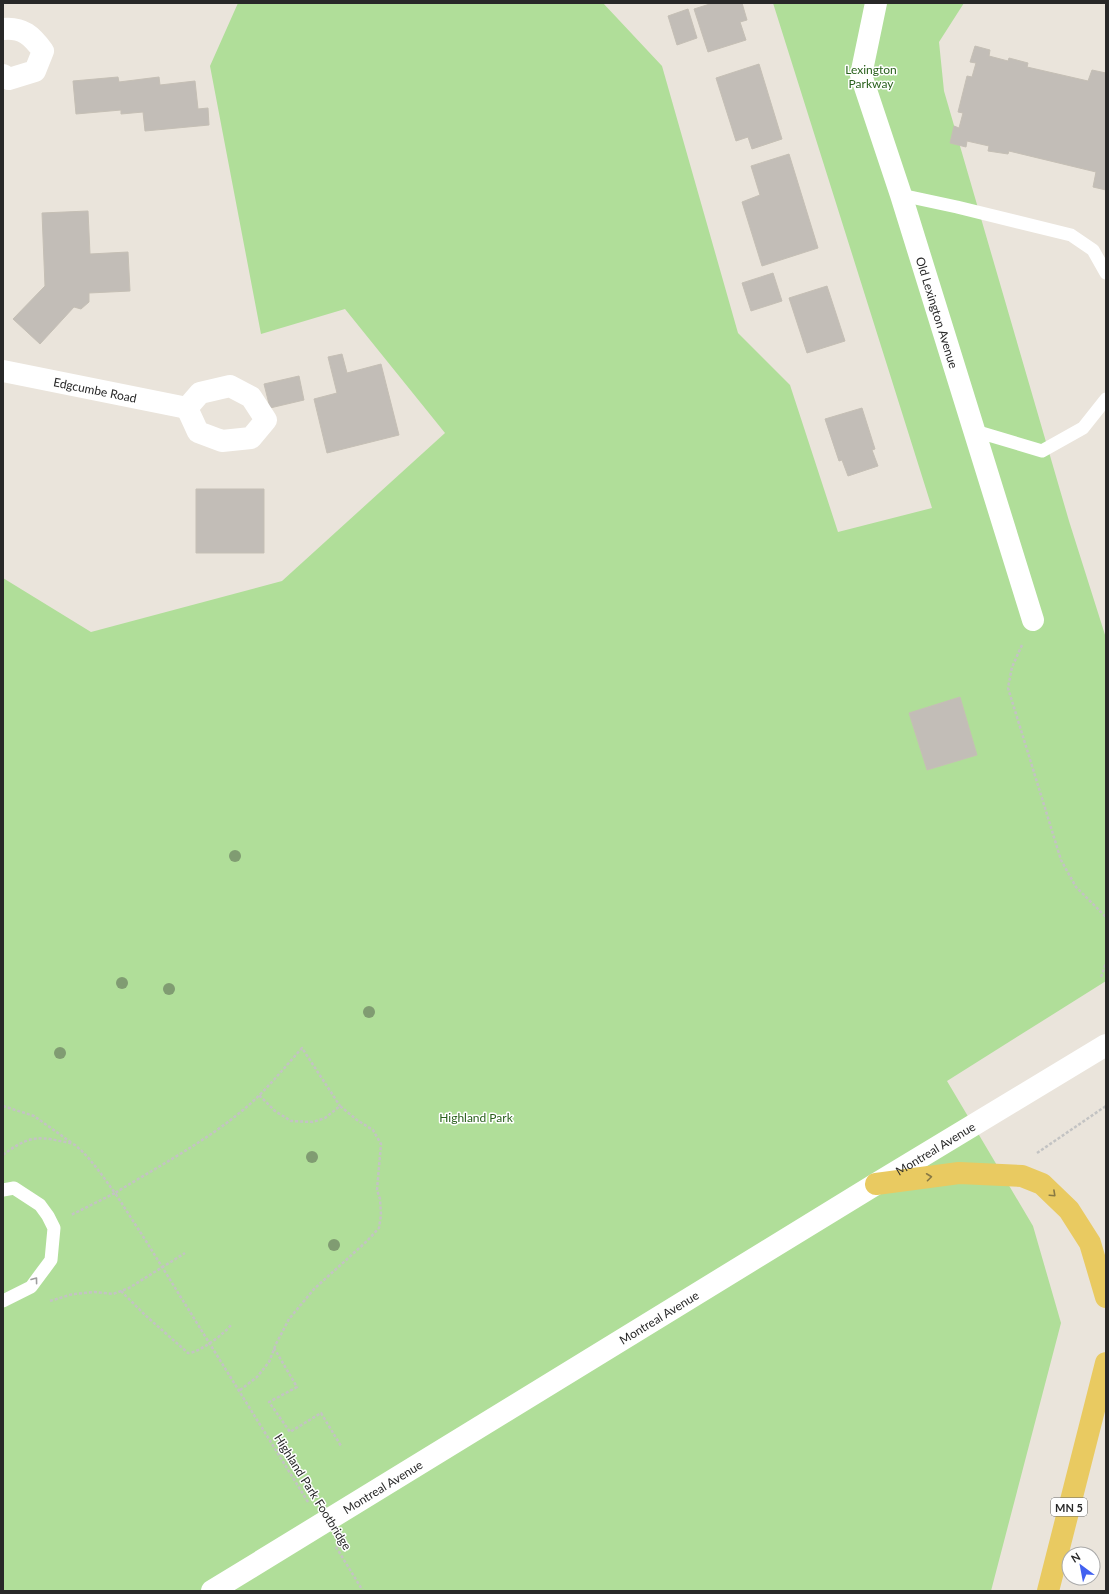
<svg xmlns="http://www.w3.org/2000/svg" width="1109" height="1594" font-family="Lato,sans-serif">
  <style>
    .green { fill: #b0de99 }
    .building { fill: #c2bdb7; stroke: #c5bfb5 }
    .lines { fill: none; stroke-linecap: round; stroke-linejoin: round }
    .path { stroke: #c3c3c3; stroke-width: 2.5; stroke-dasharray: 3 2; stroke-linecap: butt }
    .service { stroke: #fff; stroke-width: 13 }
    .minor { stroke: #fff; stroke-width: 22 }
    .secondary { stroke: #fff; stroke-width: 22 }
    .primary { stroke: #e9ca61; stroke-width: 22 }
    .tree { fill: #809c72 }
    .oneway { stroke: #887944 }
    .oneway2 { stroke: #9e9e9e }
    .labels { text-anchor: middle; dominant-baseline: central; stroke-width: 3; stroke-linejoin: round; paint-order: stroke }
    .shield { fill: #fff; stroke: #686868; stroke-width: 1 }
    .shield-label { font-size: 11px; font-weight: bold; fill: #282828 }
    .park-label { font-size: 12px; fill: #2a611d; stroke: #fff }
    .street-label { font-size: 12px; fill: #282828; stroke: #fff }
  </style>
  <rect width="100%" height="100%" fill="#eae4db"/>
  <!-- green -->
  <path class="green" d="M238 3H603L662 66 738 333 790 385 838 532 932 508 773 3H964L939 42 944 91 1069 521 1106 638V981L947 1081 1033 1226 1061 1323 991 1591H3V578L91 632 282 581 445 433 345 309 261 334 210 66Z"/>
  <!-- building -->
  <path class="building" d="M713 3H742L747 20 740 22 746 40 708 52 694 9Z
    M688 9 697 38 677 45 668 16Z
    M975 46 990 50 989 56 1008 61 1009 58 1028 63 1027 67 1088 81 1092 70 1106 73V190L1093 187 1096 172 1009 151 1008 154 988 151 989 146 967 141 966 147 950 143 954 126 959 128 963 113 958 112 967 76 972 77 976 63 970 62Z
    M759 64 782 139 752 149 748 137 736 141 716 78Z
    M118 77 119 82 159 77 160 85 195 81 198 109 208 108 209 125 145 131 143 112 121 114V110L76 114 73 81Z
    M789 154 818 248 762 266 742 202 760 195 751 166Z
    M88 211 90 254 128 252 130 291 89 293V302L81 309 74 307 40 344 13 319 45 286 42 213Z
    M773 273 782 301 751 311 742 283Z
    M827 286 845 341 807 353 789 298Z
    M342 354 347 373 381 364 399 435 327 453 314 399 337 393 328 357Z
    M299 376 304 400 270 408 264 384Z
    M862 408 875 449 872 450 878 466 848 476 842 460 839 461 825 419Z
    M196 489H264V553H196Z
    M960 697 977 755 927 770 909 713Z"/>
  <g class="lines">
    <!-- path -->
    <path class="path" d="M1022 645 1012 667 1008 688 1061 860 1076 887 1106 917
      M1101 977 1106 963
      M3 1106 34 1116 72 1143
      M1037 1153 1106 1106
      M3 1155C24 1139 35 1135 60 1141 65 1142 72 1143 75 1145 91 1158 103 1177 115 1193L71 1215
      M121 1291 145 1315 188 1353C199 1353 224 1334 231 1325
      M50 1301 73 1294 95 1292 113 1294 129 1288 185 1253
      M274 1348 297 1387 269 1402 290 1432 321 1413 341 1446
      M240 1390 257 1377 269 1362 276 1344 289 1319 314 1289 367 1241 379 1228 381 1215 380 1199 377 1190 381 1144 373 1130 357 1120 340 1106 325 1118 313 1122 291 1121 275 1111 259 1095
      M308 1502 146 1241 115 1193C157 1167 205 1142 243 1110 265 1092 283 1069 302 1048L340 1106
      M336 1547 363 1591"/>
    <!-- service -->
    <path class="service" d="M901 195 957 207 1071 235 1093 250 1106 273
      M975 431 1042 451 1083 428 1106 399
      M3 1190 14 1188 40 1205 48 1216 54 1228 51 1260 31 1287 3 1301"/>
    <!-- minor -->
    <g class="minor">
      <path id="s1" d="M876 3 861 75 901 195 1033 620"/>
      <path d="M3 29C23 27 32 36 43 51L35 71 9 79 3 75"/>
      <path id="s2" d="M3 371 187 408"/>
      <path d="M230 386 251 397 266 420 251 438 222 441 198 432 187 408 200 393Z"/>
    </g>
    <!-- secondary -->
    <path class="secondary" id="s3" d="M212 1591 876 1184 1106 1045"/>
    <!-- primary -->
    <path class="primary" d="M876 1184 959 1173 1022 1176 1042 1184 1069 1210 1090 1243 1106 1297
      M1048 1591 1106 1363"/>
  </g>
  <!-- trees -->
  <g class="tree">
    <circle cx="235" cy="856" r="6"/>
    <circle cx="122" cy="983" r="6"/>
    <circle cx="169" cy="989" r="6"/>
    <circle cx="369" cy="1012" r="6"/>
    <circle cx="60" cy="1053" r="6"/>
    <circle cx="312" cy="1157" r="6"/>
    <circle cx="334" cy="1245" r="6"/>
  </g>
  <!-- one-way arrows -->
  <defs><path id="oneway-chevron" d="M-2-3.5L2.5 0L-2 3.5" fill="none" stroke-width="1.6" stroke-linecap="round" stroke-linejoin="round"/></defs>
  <g class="oneway">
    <use href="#oneway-chevron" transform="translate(929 1177) rotate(-7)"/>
    <use href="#oneway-chevron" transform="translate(1053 1194) rotate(43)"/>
  </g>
  <use class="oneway2" href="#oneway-chevron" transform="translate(35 1280) rotate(-53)"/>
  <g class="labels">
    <!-- shield labels -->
    <rect class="shield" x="1051" y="1498" width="36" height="18" rx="3"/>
    <g class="shield-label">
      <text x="1069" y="1507">MN 5</text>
    </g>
    <!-- park labels -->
    <g class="park-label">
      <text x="871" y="69">Lexington<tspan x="871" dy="14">Parkway</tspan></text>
      <text x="476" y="1117">Highland Park</text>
    </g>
    <!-- street labels -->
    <g class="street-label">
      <text stroke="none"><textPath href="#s1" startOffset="323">Old Lexington Avenue</textPath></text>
      <text stroke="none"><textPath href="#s2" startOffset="94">Edgcumbe Road</textPath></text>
      <text stroke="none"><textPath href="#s3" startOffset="848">Montreal Avenue</textPath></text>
      <text stroke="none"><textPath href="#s3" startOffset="524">Montreal Avenue</textPath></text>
      <text stroke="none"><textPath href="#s3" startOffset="200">Montreal Avenue</textPath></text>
      <text transform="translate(313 1492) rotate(58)">Highland Park Footbridge</text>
    </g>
  </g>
  <!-- border -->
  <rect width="1109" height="1594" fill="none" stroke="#282828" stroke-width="8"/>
  <!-- north arrow -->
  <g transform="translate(1081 1566) rotate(328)"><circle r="19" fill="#ffffff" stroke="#a9a9a9"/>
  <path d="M0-3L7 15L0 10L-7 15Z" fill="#4261f0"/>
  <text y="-6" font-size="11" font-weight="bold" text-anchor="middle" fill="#282828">N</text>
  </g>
</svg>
